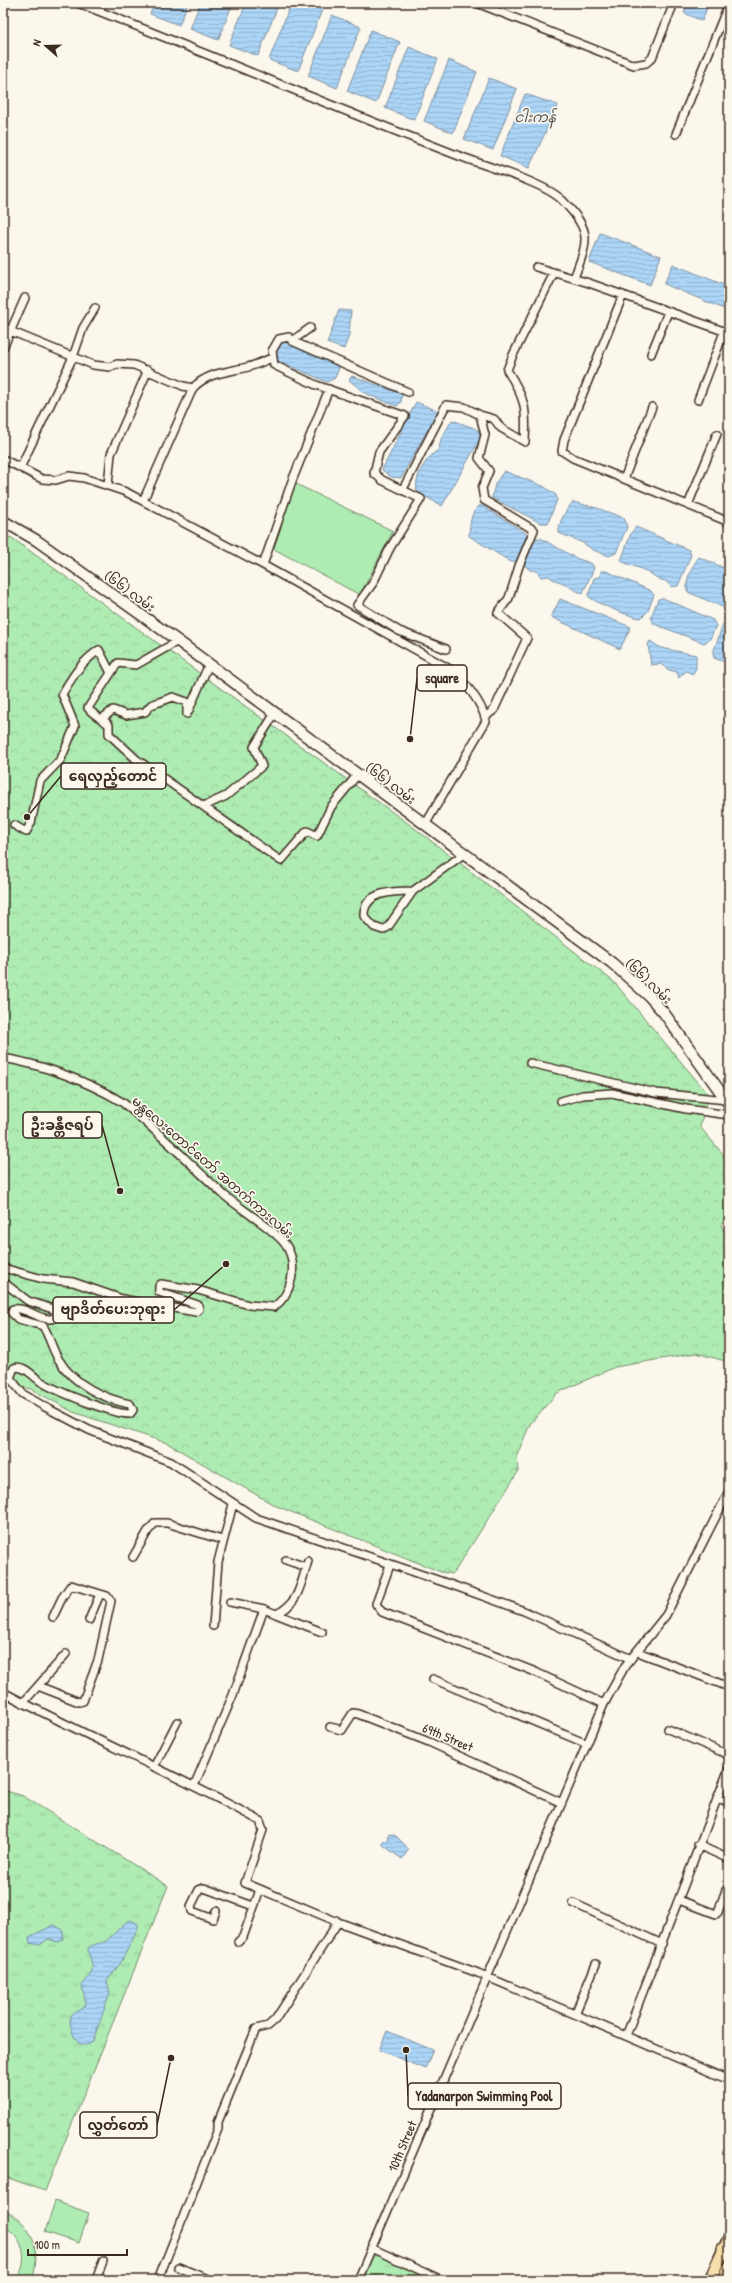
<svg xmlns="http://www.w3.org/2000/svg" width="732" height="2283" font-family="'Patrick Hand','Noto Sans Myanmar',sans-serif">
  <style>
    .grass { fill: url(#grass-tufts); stroke: #748b68 }
    .forest { fill: url(#forest-crowns); stroke: #748b68 }
    .pitch { fill: #aeecb3; stroke: #748b68 }
    .water { fill: url(#water-rules); stroke: #7e90a0 }
    .lines { fill: none; stroke-linecap: round; stroke-linejoin: round }
    .street-casing { stroke: #3b2a1e; stroke-width: 10 }
    .secondary-casing { stroke: #3b2a1e; stroke-width: 13 }
    .primary-casing { stroke: #3b2a1e; stroke-width: 14 }
    .highway-casing { stroke: #3b2a1e; stroke-width: 16 }
    .street { stroke: #fbf7ec; stroke-width: 7 }
    .secondary { stroke: #fbf7ec; stroke-width: 10 }
    .primary { stroke: #f8deab; stroke-width: 11 }
    .highway { stroke: #f8deab; stroke-width: 13 }
    .labels { text-anchor: middle; dominant-baseline: central; stroke-width: 3.5; stroke-linejoin: round; paint-order: stroke }
    .street-label { font-size: 13px; fill: #3b2a1e; stroke: #fbf7ec }
    .water-label { font-size: 14px; font-style: italic; fill: #575454; stroke: #fbf7ec }
    .leader { fill: none; stroke: #3b2a1e; stroke-width: 1.5 }
    .callout-dot { fill: #3b2a1e; stroke: #fbf7ec; stroke-width: 1.5 }
    .callout { fill: #fbf7ec; stroke: #3b2a1e; stroke-width: 1.5 }
    .callout-label { font-size: 14px; text-anchor: middle; font-weight: bold; fill: #3b2a1e }
  </style>
  <defs>
    <pattern id="grass-tufts" width="24" height="20" patternUnits="userSpaceOnUse"><rect width="24" height="20" fill="#aeecb3"/><path d="M3 7l-1-3M5 7V3M7 7l1-3M15 17l-1-3M17 17v-4M19 17l1-3" fill="none" stroke="#97cb9a"/></pattern>
    <pattern id="forest-crowns" width="20" height="18" patternUnits="userSpaceOnUse"><rect width="20" height="18" fill="#aeecb3"/><path d="M2 6a3 3 0 1 1 6 0M12 15a3 3 0 1 1 6 0" fill="none" stroke="#97cb9a"/></pattern>
    <pattern id="water-rules" width="6" height="5" patternUnits="userSpaceOnUse"><rect width="6" height="5" fill="#abd4f6"/><path d="M0 2.5h6" fill="none" stroke="#94b6d2"/></pattern>
  </defs>
  <rect width="100%" height="100%" fill="#fbf7ec"/>
  <filter id="ink" filterUnits="userSpaceOnUse"><feTurbulence type="fractalNoise" baseFrequency=".025" numOctaves="2"/><feDisplacementMap in="SourceGraphic" scale="8" xChannelSelector="R" yChannelSelector="G"/><feConvolveMatrix kernelMatrix="1 2 1 2 8 2 1 2 1" color-interpolation-filters="sRGB"/></filter>
  <g filter="url(#ink)">
    <!-- grass -->
    <path class="grass" d="M3 1790 23 1796 168 1886 45 2191 3 2176Z
      M372 2252 437 2280H361Z"/>
    <!-- forest -->
    <path class="forest" d="M3 535 12 538 413 827 614 982 708 1094 700 1127 729 1161V1211L721 1226 729 1239V1362L696 1353 615 1367 557 1393 530 1424 517 1455 518 1472 453 1574 441 1572 274 1505 167 1443 73 1412 31 1389 3 1382Z"/>
    <!-- pitch -->
    <path class="pitch" d="M294 483 393 531 360 595 272 548Z
      M55 2201 89 2213 79 2243 45 2232Z
      M3 2210C33 2222 42 2251 32 2280H16C30 2261 24 2236 3 2226Z"/>
    <!-- water -->
    <path class="water" d="M155 3H188L179 25 150 14Z
      M200 3H233L218 40 190 29Z
      M246 3H279L258 56 229 45Z
      M291 3H304L322 10 298 71 269 60Z
      M688 3H709L702 21 684 13Z
      M332 15 361 27 337 88 308 76Z
      M371 30 400 42 376 103 347 91Z
      M409 47 438 59 414 120 385 108Z
      M449 60 477 72 453 133 424 121Z
      M489 78 517 89 493 150 464 139Z
      M525 94 558 105 529 168 500 156Z
      M600 233 661 256 650 285 589 262Z
      M673 264 729 287V311L664 284Z
      M339 310 351 311 349 335 344 349 327 343Z
      M284 341 337 365 339 368 335 378 327 382 276 360C276 352 276 345 284 341Z
      M352 376 402 394 401 402 397 406 366 394 349 380Z
      M416 402 438 411 401 478 391 477 382 470Z
      M452 420 474 428 483 434 442 506 417 492C414 476 425 459 439 449L441 439Z
      M504 471 543 486 556 495 557 500 548 523H541L492 498 495 484Z
      M573 502 597 508 624 518 627 527 616 553 609 556 593 550 583 543 559 533C558 522 566 510 573 502Z
      M481 505 529 535 517 561 511 562 469 536C470 525 470 510 481 505Z
      M636 527 689 550 691 555 678 586 671 587 666 581C657 580 653 574 646 571 637 567 629 565 621 561L631 533Z
      M540 538 576 558 592 564 594 568 583 593C574 591 571 587 563 583 557 580 554 581 549 576L541 577 537 571 530 570 524 565 534 539Z
      M699 557 729 570V610L688 592C684 581 692 566 699 557Z
      M601 571H606L651 591 654 595 648 611 641 618C630 617 595 603 588 596L594 578 600 577Z
      M663 598 713 620 716 626 710 639 704 643 654 624 651 617 658 599Z
      M560 599 631 627 620 649 551 617Z
      M727 622 729 623V664L714 658 713 653 723 624Z
      M650 641 661 648 696 655V668L693 674 686 671 679 678 677 672 669 670 660 664 651 665 648 644Z
      M390 1834 396 1836 409 1849 402 1859 383 1845V1841L389 1840 388 1835Z
      M131 1920 138 1924V1929L120 1964 107 1981 110 1993 93 2041 90 2044C86 2045 83 2046 80 2044 73 2040 69 2022 70 2015L84 2008C86 1999 84 1995 82 1986 84 1982 89 1977 91 1973 95 1965 88 1957 88 1948 94 1943 100 1944 106 1941 115 1935 121 1923 131 1920Z
      M54 1925 63 1930V1939L58 1942 48 1939 40 1945 30 1943 29 1937Z
      M387 2031 433 2050 425 2069 379 2050Z"/>
    <g class="lines">
      <!-- street casing -->
      <g class="street-casing">
        <path id="street" d="M78 3C204 52 328 105 454 154 481 165 545 182 563 201 593 232 588 241 574 278
          M477 3 634 65 646 63 652 58 674 3
          M676 134 729 3
          M536 267 589 283 729 333
          M623 295 564 440 562 451 573 458 729 522
          M3 328 93 365 110 367 117 364 134 365 183 386 193 388C208 372 229 372 248 367 256 365 264 361 272 358
          M292 341 310 328
          M3 348 25 298
          M651 354 668 312
          M408 392 292 341 289 337 279 339 272 351 274 365 316 385 405 416 379 452 374 473 382 480 421 499 390 548 373 583 357 605 399 631 446 649
          M698 400 724 332
          M480 415 485 435 479 458 489 471 482 488 484 500 534 530 519 566 509 598 498 613 527 638 494 710 485 717
          M3 459 42 479 56 480 69 476 84 478 126 492 263 565 450 669C464 681 482 702 486 721L425 825
          M20 468 73 357 83 328 95 308
          M624 479 652 407
          M108 485 111 454 148 370
          M403 489 446 405 464 407 480 415 494 419 501 428 525 442C527 408 525 398 507 370L513 355 554 273
          M143 501 193 388
          M688 505 717 434
          M263 565 292 481 329 389
          M111 673 118 663 136 665 178 641
          M188 712 209 664
          M103 718 113 710 126 715 145 712 151 705 173 697 187 702V714
          M204 806 226 796 262 766 254 747 275 713
          M14 825 26 832 31 823 40 781 61 759 75 726 62 694C73 676 81 662 99 650L111 673 88 708C94 716 102 718 109 725V734L136 759 281 861 307 831 317 836 331 807 358 774
          M413 891C395 891 363 891 364 916L374 927 383 930 388 927 413 891 465 853
          M3 1058C44 1065 87 1081 122 1102 158 1131 190 1164 224 1195 239 1208 279 1232 287 1247 298 1266 292 1294 274 1307L249 1305 198 1290 161 1284 159 1286V1292L198 1305 199 1309 196 1312 122 1299 73 1282 43 1279 3 1268
          M530 1063 656 1093 727 1100
          M561 1101 583 1095 612 1093 686 1109 729 1115
          M3 1282 28 1301 56 1310 55 1318C41 1323 27 1306 13 1309L11 1312 18 1319 43 1326C50 1337 52 1350 59 1360 73 1384 104 1399 130 1404L133 1410 130 1414C112 1414 56 1391 40 1381 33 1376 23 1364 14 1368L10 1378 23 1394 45 1407 89 1430 171 1462 256 1518 452 1585 524 1611 631 1659
          M133 1557 148 1531 155 1523H167L222 1540
          M286 1560 306 1567
          M390 1565 376 1604 382 1612 533 1671 604 1704
          M230 1602 264 1609
          M276 1614 322 1632
          M89 1620 100 1594
          M213 1626 218 1562 233 1504
          M638 1652 729 1687
          M433 1679 587 1744
          M38 1686 79 1702 83 1701 98 1660 111 1601 107 1596 71 1585 62 1598 53 1617
          M3 1692C87 1737 176 1774 260 1821L263 1830 245 1883 250 1885 338 1922 478 1973 729 2080
          M23 1703 66 1654
          M330 1727 342 1730 353 1713 358 1714 429 1742 562 1803
          M668 1729 729 1755
          M154 1767 177 1722
          M194 1786 233 1695 264 1609 276 1614C299 1604 301 1583 308 1561
          M717 1798 729 1802
          M698 1845 729 1859
          M679 1900 716 1914 718 1912 726 1890
          M573 1903 662 1944
          M216 1911 213 1919 192 1911 191 1906 199 1890 204 1888 253 1906
          M238 1942 243 1937 260 1890
          M575 2014 596 1964
          M626 2036 729 1768
          M371 2248 442 2280
          M178 2267 210 2280
          M96 2280 103 2261
          M158 2280 218 2129V2122L256 2029 268 2026 275 2020 338 1922
          M358 2280 604 1704 625 1666 666 1615 729 1491"/>
      </g>
      <!-- secondary casing -->
      <g class="secondary-casing">
        <path id="secondary" d="M3 521 36 540 178 641 612 963 649 996 664 1013 729 1104"/>
      </g>
      <!-- primary casing -->
      <g class="primary-casing">
        <path id="primary" d="M710 2280 729 2238
          M723 2280 729 2267"/>
      </g>
      <!-- highway casing -->
      <g class="highway-casing">
        <path id="highway" d="M724 2249 729 2252"/>
      </g>
      <!-- street -->
      <use href="#street" class="street"/>
      <!-- secondary -->
      <use href="#secondary" class="secondary"/>
      <!-- primary -->
      <use href="#primary" class="primary"/>
      <!-- highway -->
      <use href="#highway" class="highway"/>
    </g>
  </g>
  <g class="labels">
    <!-- street labels -->
    <g class="street-label">
      <text transform="translate(130 591) rotate(36)">(၆၆) လမ်း</text>
      <text transform="translate(391 783) rotate(37)">(၆၆) လမ်း</text>
      <text transform="translate(649 981) rotate(44)">(၆၆) လမ်း</text>
      <text transform="translate(213 1167) rotate(41)">မန္တလေးတောင်တော် အတက်ကားလမ်း</text>
      <text transform="translate(448 1737) rotate(23)">69th Street</text>
      <text transform="translate(402 2146) rotate(-67)">10th Street</text>
    </g>
    <!-- water labels -->
    <g class="water-label">
      <text x="535" y="116">ငါးကန်</text>
    </g>
  </g>
  <!-- callouts -->
  <path class="leader" d="M410 739L417 678M27 817L61 776M120 1191L102 1125M226 1264L174 1310M406 2050L408 2096M171 2058L157 2125"/>
  <g class="callout-dot">
    <circle cx="410" cy="739" r="4"/>
    <circle cx="27" cy="817" r="4"/>
    <circle cx="120" cy="1191" r="4"/>
    <circle cx="226" cy="1264" r="4"/>
    <circle cx="406" cy="2050" r="4"/>
    <circle cx="171" cy="2058" r="4"/>
  </g>
  <g class="callout">
    <rect x="417" y="665" width="50" height="26" rx="4"/>
    <rect x="61" y="763" width="105" height="26" rx="4"/>
    <rect x="23" y="1112" width="79" height="26" rx="4"/>
    <rect x="53" y="1297" width="121" height="26" rx="4"/>
    <rect x="408" y="2083" width="153" height="26" rx="4"/>
    <rect x="80" y="2112" width="77" height="26" rx="4"/>
  </g>
  <g class="callout-label">
    <text x="442" y="683">square</text>
    <text x="113" y="781">ရေလှည့်တောင်</text>
    <text x="62" y="1130">ဦးခန္တီဇရပ်</text>
    <text x="113" y="1314">ဗျာဒိတ်ပေးဘုရား</text>
    <text x="484" y="2101">Yadanarpon Swimming Pool</text>
    <text x="118" y="2130">လွှတ်တော်</text>
  </g>
  <!-- margin -->
  <rect width="732" height="2283" fill="none" stroke="#fbf7ec" stroke-width="16"/>
  <rect x="8" y="8" width="716" height="2267" fill="none" stroke="#3b2a1e" stroke-width="1.5" filter="url(#ink)"/>
  <!-- north arrow -->
  <g transform="translate(46 46) rotate(290)" stroke="#fbf7ec" stroke-width="3" paint-order="stroke">
  <path d="M0-3L7 15L0 10L-7 15Z" fill="#3b2a1e"/>
  <text y="-6" font-size="11" font-weight="bold" text-anchor="middle" fill="#3b2a1e">N</text>
  </g>
  <!-- scale -->
  <path d="M28 2249v6h99v-6" fill="none" stroke="#3b2a1e" stroke-width="2"/>
  <text x="34" y="2249" font-size="12" fill="#3b2a1e" stroke="#fbf7ec" stroke-width="3" paint-order="stroke">100 m</text>
</svg>
